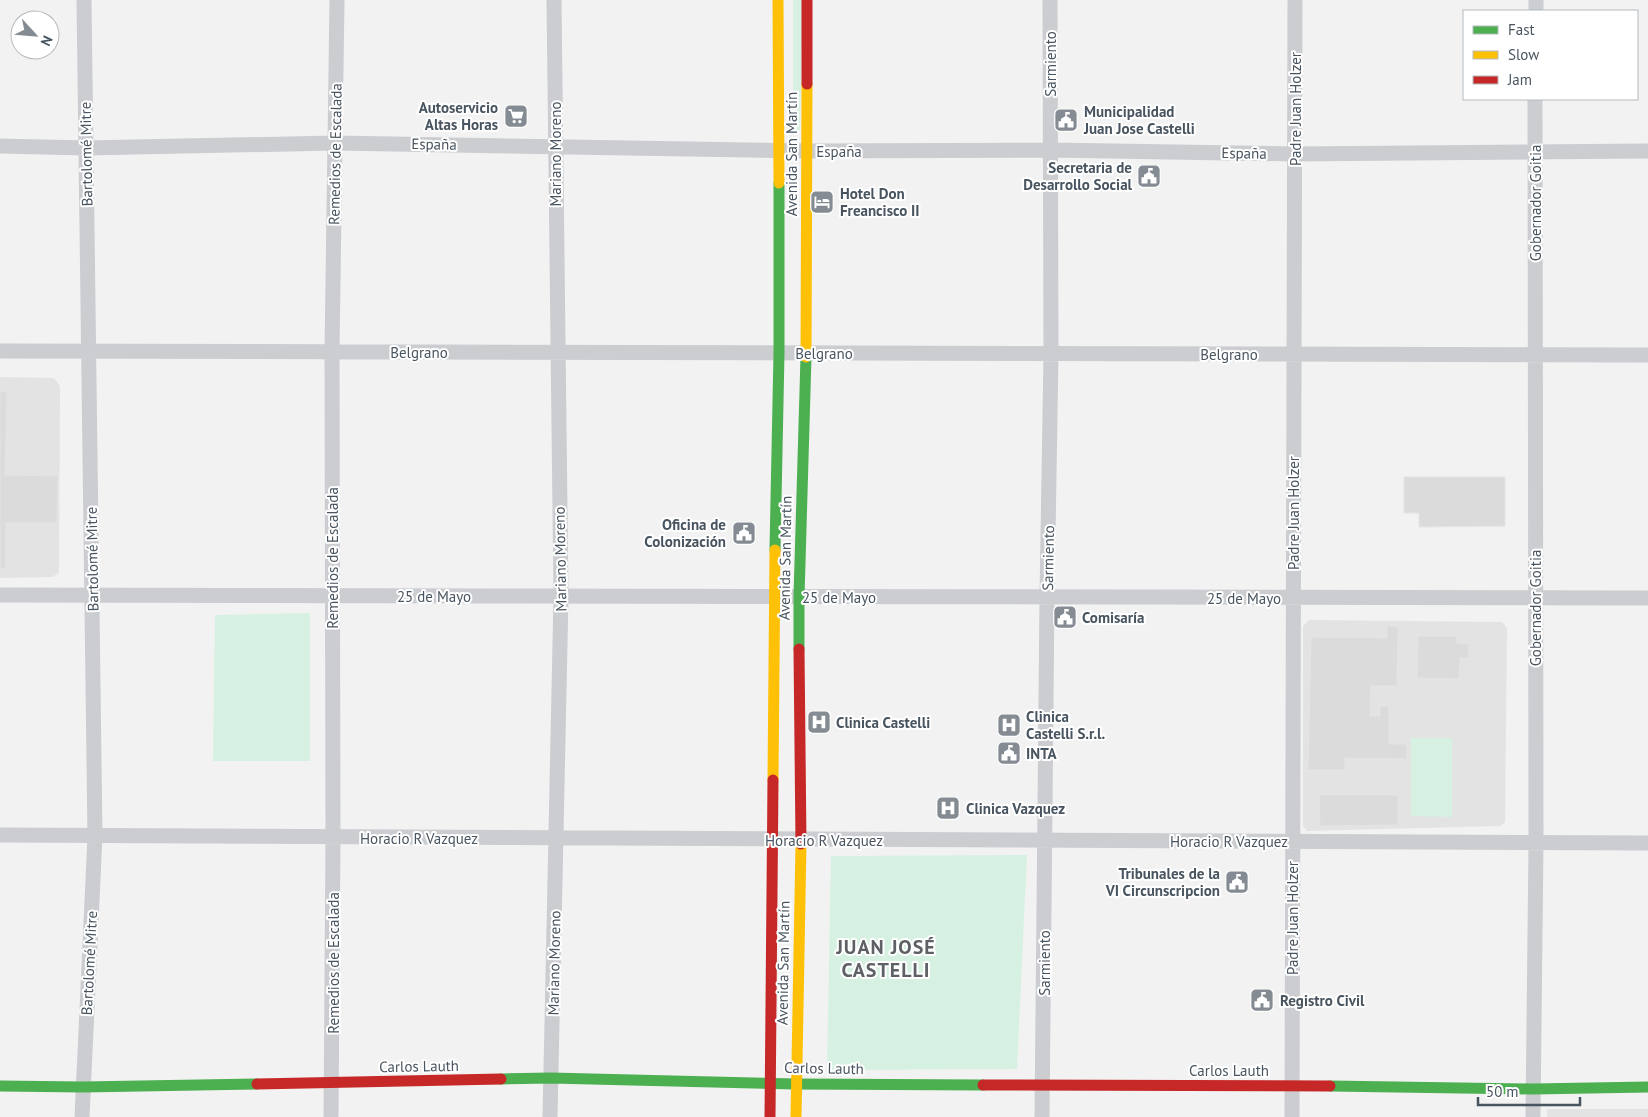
<svg xmlns="http://www.w3.org/2000/svg" width="1648" height="1117" font-family="'PT Sans',sans-serif">
  <style>
    .education { fill: #e4e3e4 }
    .green { fill: #d6f1e1 }
    .building { fill: #dbdbdc; stroke: #e3e4e5 }
    .lines { fill: none; stroke-linecap: round; stroke-linejoin: round }
    .street { stroke: #cbcdd0; stroke-width: 15 }
    .fast { stroke: #4caf50; stroke-width: 11 }
    .slow { stroke: #ffc107; stroke-width: 11 }
    .jam { stroke: #c62828; stroke-width: 11 }
    .labels { text-anchor: middle; dominant-baseline: central; stroke-width: 4; stroke-linejoin: round; paint-order: stroke }
    .street-label { font-size: 15px; fill: #48545f; stroke: #fff }
    .poi-label { font-size: 15px; font-weight: bold; fill: #48545f; stroke: #fff; text-anchor: start }
    .district-label { font-size: 20px; font-weight: bold; letter-spacing: 1px; fill: #5d6166; stroke: #fff }
  </style>
  <rect width="100%" height="100%" fill="#f2f2f2"/>
  <!-- education -->
  <path class="education" d="M0 377 54 378 60 386 59 573 52 577 0 578Z
    M1309 620 1502 622 1507 628 1505 822 1500 826 1307 831 1303 826V626Z
    M1547 1109H1648V1117H1547Z"/>
  <!-- green -->
  <path class="green" d="M793 0H803L800 130H795L793 126Z
    M310 613V761H213L215 615Z
    M1411 738H1452V817L1411 816Z
    M1027 855 1017 1069 827 1070 831 856Z"/>
  <!-- building -->
  <path class="building" d="M0 392H7L5 475 58 476 57 523H6V569H0Z
    M1404 477H1505V526L1419 527V513H1404Z
    M1387 626 1398 627 1397 686H1371L1370 716H1380V706H1389V744H1407V759L1345 758V770H1308L1311 637 1387 638Z
    M1418 636H1457V643L1469 644 1468 658H1460L1459 679 1417 678Z
    M1319 795H1398V825L1320 826Z"/>
  <g class="lines">
    <!-- street -->
    <path class="street" d="M1536 11V0
      M0 146 86 148 335 143 806 151 1050 150 1295 154 1648 151
      M0 351 1648 355
      M0 595 1648 598
      M0 835 1648 843
      M82 1117 95 836 84 0
      M331 1117 333 837 332 352 337 0
      M550 1117 561 596 554 0
      M1042 1117 1047 597 1051 354 1050 0
      M1292 1117 1295 0
      M1533 1117 1536 843 1535 99"/>
    <!-- fast -->
    <path class="fast" d="M775 550 779 353V183
      M799 649V597L806 357
      M501 1079 551 1078 796 1084 983 1085
      M0 1086 83 1087 257 1084
      M1330 1086 1533 1089 1648 1087"/>
    <!-- slow -->
    <path class="slow" d="M778 0 779 183
      M806 357 807 84
      M773 780 775 550
      M796 1117 801 844"/>
    <!-- jam -->
    <path class="jam" d="M807 84V0
      M799 649 801 844
      M257 1084 501 1079
      M983 1085 1330 1086
      M770 1117 773 780"/>
  </g>
  <!-- icons -->
  <defs>
    <g id="supermarket-square" transform="scale(1.25)"><rect x="-9" y="-9" width="18" height="18" rx="4" fill="#848b92" stroke="#fff"/><path d="M-6-5.5h2.5l.6 2H6L4.5 2H-2.5L-4.4-4H-6ZM-1.5 3.2a1.3 1.3 0 1 0 .1 0ZM3 3.2a1.3 1.3 0 1 0 .1 0Z" fill="#fff"/></g>
    <g id="civic-square" transform="scale(1.25)"><rect x="-9" y="-9" width="18" height="18" rx="4" fill="#848b92" stroke="#fff"/><path d="M-.6-6.5H3V-4.5H.6V-3L4-1V1h2V6H-6V1h2V-1L-.6-3ZM-1.2 2.5V6h2.4V2.5Z" fill="#fff"/></g>
    <g id="hotel-square" transform="scale(1.25)"><rect x="-9" y="-9" width="18" height="18" rx="4" fill="#848b92" stroke="#fff"/><path d="M-6-4.5h1.5V1H6V5H4.5V3h-9V5H-6ZM-4 0a1.8 1.8 0 1 1 3.6 0ZM.5 0V-2.5h3Q6-2.5 6 0Z" fill="#fff"/></g>
    <g id="hospital-square" transform="scale(1.25)"><rect x="-9" y="-9" width="18" height="18" rx="4" fill="#848b92" stroke="#fff"/><path d="M-5-5h3v3.5h4V-5h3V5h-3V1.5h-4V5h-3Z" fill="#fff"/></g>
  </defs>
  <g fill-rule="evenodd">
    <use href="#supermarket-square" x="516" y="116"/>
    <use href="#civic-square" x="1066" y="120"/>
    <use href="#civic-square" x="1149" y="176"/>
    <use href="#hotel-square" x="822" y="202"/>
    <use href="#civic-square" x="744" y="533"/>
    <use href="#civic-square" x="1065" y="617"/>
    <use href="#hospital-square" x="819" y="722"/>
    <use href="#hospital-square" x="1009" y="725"/>
    <use href="#civic-square" x="1009" y="753"/>
    <use href="#hospital-square" x="948" y="808"/>
    <use href="#civic-square" x="1237" y="882"/>
    <use href="#civic-square" x="1262" y="1000"/>
  </g>
  <g class="labels">
    <!-- street labels -->
    <g class="street-label">
      <text transform="translate(1050 64) rotate(-90)">Sarmiento</text>
      <text transform="translate(1295 109) rotate(-90)">Padre Juan Holzer</text>
      <text transform="translate(434 144) rotate(1)">España</text>
      <text x="839" y="151">España</text>
      <text transform="translate(1244 153) rotate(1)">España</text>
      <text transform="translate(86 154) rotate(-91)">Bartolomé Mitre</text>
      <text transform="translate(335 154) rotate(-89)">Remedios de Escalada</text>
      <text transform="translate(555 154) rotate(-90)">Mariano Moreno</text>
      <text transform="translate(791 154) rotate(-90)">Avenida San Martín</text>
      <text transform="translate(1535 203) rotate(-90)">Gobernador Goitia</text>
      <text x="419" y="352">Belgrano</text>
      <text x="824" y="353">Belgrano</text>
      <text x="1229" y="354">Belgrano</text>
      <text transform="translate(1293 513) rotate(-90)">Padre Juan Holzer</text>
      <text transform="translate(332 558) rotate(-90)">Remedios de Escalada</text>
      <text transform="translate(785 558) rotate(-89)">Avenida San Martín</text>
      <text transform="translate(1048 558) rotate(-89)">Sarmiento</text>
      <text transform="translate(92 559) rotate(-91)">Bartolomé Mitre</text>
      <text transform="translate(560 559) rotate(-91)">Mariano Moreno</text>
      <text x="434" y="596">25 de Mayo</text>
      <text x="839" y="597">25 de Mayo</text>
      <text x="1244" y="598">25 de Mayo</text>
      <text transform="translate(1535 608) rotate(-90)">Gobernador Goitia</text>
      <text x="419" y="838">Horacio R Vazquez</text>
      <text x="824" y="840">Horacio R Vazquez</text>
      <text x="1229" y="841">Horacio R Vazquez</text>
      <text transform="translate(1292 918) rotate(-90)">Padre Juan Holzer</text>
      <text transform="translate(89 963) rotate(-87)">Bartolomé Mitre</text>
      <text transform="translate(333 963) rotate(-90)">Remedios de Escalada</text>
      <text transform="translate(554 963) rotate(-89)">Mariano Moreno</text>
      <text transform="translate(783 963) rotate(-89)">Avenida San Martín</text>
      <text transform="translate(1044 963) rotate(-90)">Sarmiento</text>
      <text transform="translate(419 1066) rotate(-1)">Carlos Lauth</text>
      <text transform="translate(824 1068) rotate(1)">Carlos Lauth</text>
      <text x="1229" y="1070">Carlos Lauth</text>
    </g>
    <!-- poi labels -->
    <g class="poi-label">
      <text x="498" y="107" text-anchor="end">Autoservicio<tspan x="498" dy="17">Altas Horas</tspan></text>
      <text x="1084" y="111">Municipalidad<tspan x="1084" dy="17">Juan Jose Castelli</tspan></text>
      <text x="1132" y="167" text-anchor="end">Secretaria de<tspan x="1132" dy="17">Desarrollo Social</tspan></text>
      <text x="840" y="193">Hotel Don<tspan x="840" dy="17">Freancisco II</tspan></text>
      <text x="726" y="524" text-anchor="end">Oficina de<tspan x="726" dy="17">Colonización</tspan></text>
      <text x="1082" y="617">Comisaría</text>
      <text x="1026" y="716">Clinica<tspan x="1026" dy="17">Castelli S.r.l.</tspan></text>
      <text x="836" y="722">Clinica Castelli</text>
      <text x="1026" y="753">INTA</text>
      <text x="966" y="808">Clinica Vazquez</text>
      <text x="1220" y="873" text-anchor="end">Tribunales de la<tspan x="1220" dy="17">VI Circunscripcion</tspan></text>
      <text x="1280" y="1000">Registro Civil</text>
    </g>
    <!-- district labels -->
    <g class="district-label">
      <text x="886" y="947">JUAN JOSÉ<tspan x="886" dy="23">CASTELLI</tspan></text>
    </g>
  </g>
  <!-- legend -->
  <rect x="1463" y="10" width="175" height="90" fill="#ffffff" stroke="#b6bbbf"/>
  <rect x="1473" y="26" width="25" height="8" fill="#4caf50" stroke="#b6bbbf"/>
  <text x="1508" y="35" font-size="15" fill="#48545f">Fast</text>
  <rect x="1473" y="51" width="25" height="8" fill="#ffc107" stroke="#b6bbbf"/>
  <text x="1508" y="60" font-size="15" fill="#48545f">Slow</text>
  <rect x="1473" y="76" width="25" height="8" fill="#c62828" stroke="#b6bbbf"/>
  <text x="1508" y="85" font-size="15" fill="#48545f">Jam</text>
  <!-- north arrow -->
  <g transform="translate(35 35) rotate(116)"><circle r="24" fill="#ffffff" stroke="#b6bbbf"/>
  <path d="M0-4L9 19L0 12L-9 19Z" fill="#848b92"/>
  <text y="-8" font-size="14" font-weight="bold" text-anchor="middle" fill="#48545f">N</text>
  </g>
  <!-- scale -->
  <path d="M1478 1097v8h102v-8" fill="none" stroke="#48545f" stroke-width="2.5"/>
  <text x="1486" y="1097" font-size="15" fill="#48545f" stroke="#ffffff" stroke-width="4" paint-order="stroke">50 m</text>
</svg>
